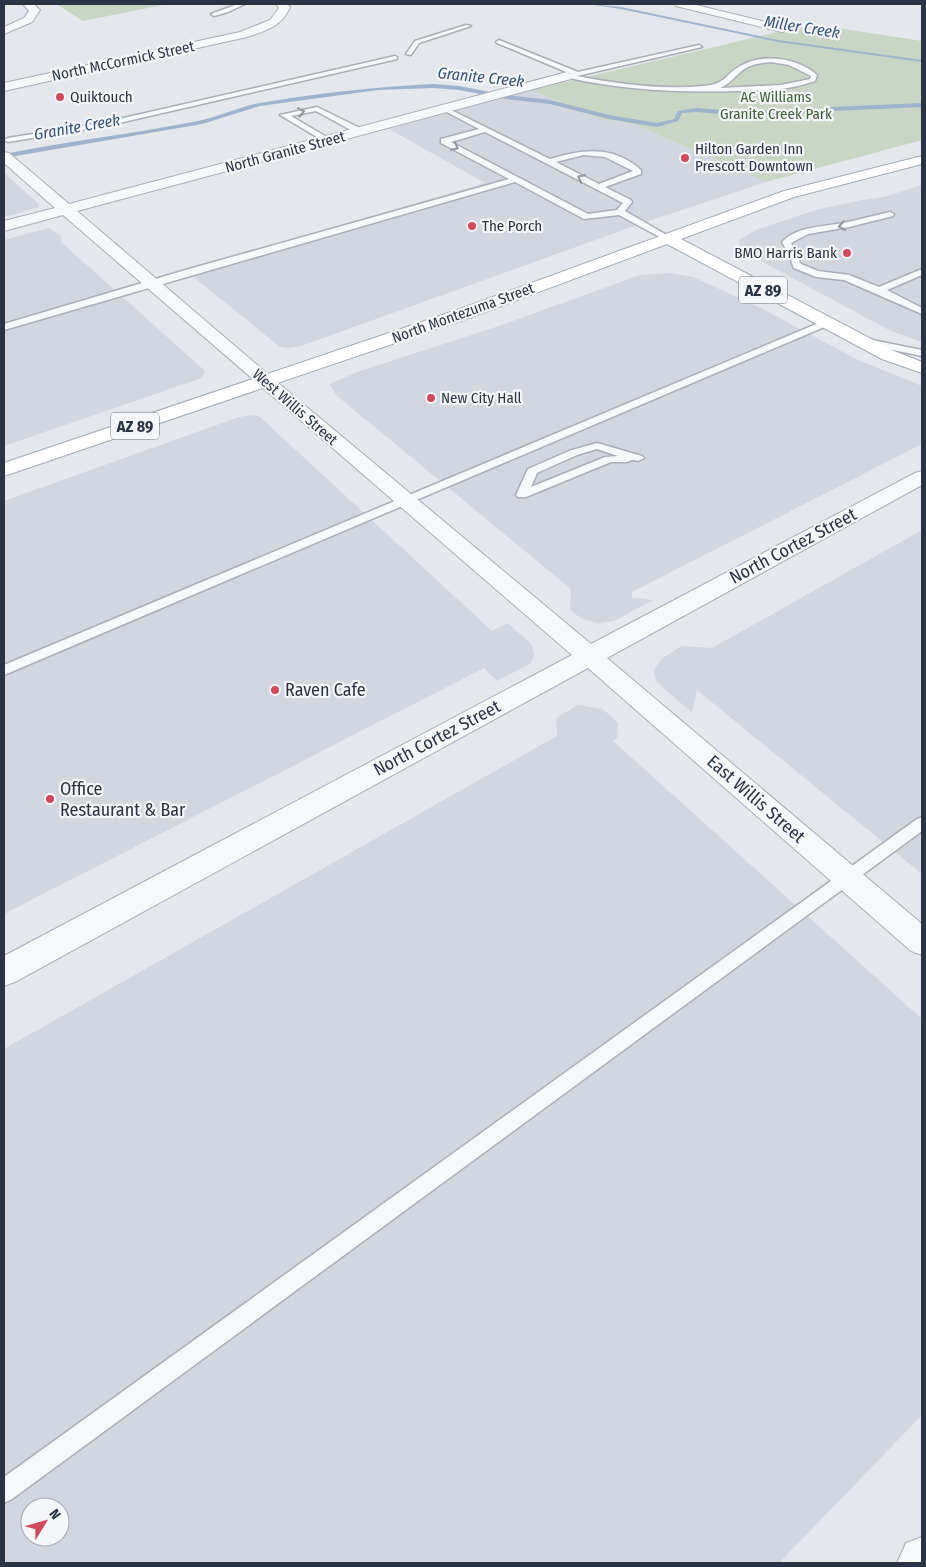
<svg xmlns="http://www.w3.org/2000/svg" width="926" height="1567" font-family="'Fira Sans Condensed',sans-serif">
  <style>
    .built { fill: #d2d6de; fill-rule: evenodd }
    .green { fill: #c9d6c5 }
    .lines { fill: none; stroke-linecap: round; stroke-linejoin: round }
    .stream { fill: #9fb4cc; fill-rule: evenodd }
    .lane-casing { stroke: #a9aeb7; stroke-width: 3 }
    .street-casing { stroke: #a9aeb7; stroke-width: 2 }
    .primary-casing { stroke: #a3abb8; stroke-width: 2 }
    .lane { fill: #f7f8fa; fill-rule: evenodd }
    .street { fill: #f7f8fa; fill-rule: evenodd }
    .primary { fill: #fff; fill-rule: evenodd }
    .oneway { stroke: #9196a0 }
    .poi-dot { fill: #d1495b; stroke: #f4f6f9; stroke-width: 2 }
    .labels { text-anchor: middle; dominant-baseline: central; stroke-width: 4.5; stroke-linejoin: round; paint-order: stroke }
    .far-street-label { font-size: 15px; fill: #2b3445; stroke: #f4f6f9 }
    .far-poi-label { font-size: 15px; fill: #2b3445; stroke: #f4f6f9; text-anchor: start }
    .far-park-label { font-size: 15px; fill: #3f6138; stroke: #f4f6f9 }
    .far-water-label { font-size: 16px; font-style: italic; fill: #34527a; stroke: #f4f6f9 }
    .shield { fill: #f4f6f9; stroke: #676e7b; stroke-width: 1 }
    .shield-label { font-size: 16px; font-weight: bold; fill: #2b3445 }
    .street-label { font-size: 18px; fill: #2b3445; stroke: #f4f6f9 }
    .poi-label { font-size: 18px; fill: #2b3445; stroke: #f4f6f9; text-anchor: start }
  </style>
  <rect width="100%" height="100%" fill="#e4e7ec"/>
  <!-- built -->
  <path class="built" d="M531 90 597 118 636 125 766 182 651 220 301 346 289 348 280 347 185 270 485 183 389 129Z
    M4 173 39 204V207L13 215 4 216Z
    M922 185V342L891 331 740 250 739 240 756 230 816 210 862 200 884 197Z
    M49 228 61 236V242L204 370V375L199 379 4 446V240Z
    M671 273 693 277 763 309 856 359 922 386V444L632 592V598L653 600 614 621 598 623 582 619 570 610 571 589 336 395 330 384 357 372 496 327 640 275Z
    M252 415 260 417 492 631 508 623 532 645 534 655 530 664 497 681 484 668 4 914V501L239 417Z
    M922 530V874L697 690 692 713 657 682 654 671 661 659 682 646 712 648Z
    M578 705 603 709 618 723 617 738 613 741 922 1019V1415L779 1563H4V1049L557 736 556 718ZM30 1507H60V1537H30Z"/>
  <!-- green -->
  <path class="green" d="M56 4H168L83 21Z
    M812 24 922 41V140L766 182 636 125 597 118 531 90Z"/>
  <g class="lines">
    <!-- stream -->
    <path class="stream" d="M587 4 621 7 778 40 922 60V62L778 42 621 9Z
      M433 84 459 86 506 95 550 100 609 115 657 123 674 119 678 111 696 108 733 111 817 110 832 107 922 103V107L832 111 817 114 733 115 696 112 682 113 678 121 657 127 609 119 550 104 506 99 459 90 433 88 378 90 260 106 202 124 4 158V154C68 141 133 134 198 121 219 117 239 107 260 103 317 93 375 87 433 84Z"/>
    <!-- lane casing -->
    <g class="lane-casing">
      <path id="lane" d="M238 4H245L228 12 214 16 211 14Z
        M466 25 471 26 419 43 411 55 406 54 415 41Z
        M499 40 578 72 699 45 702 47 577 76C618 84 662 90 703 86 728 84 724 74 742 65 764 53 799 58 817 75L815 81C790 90 763 91 736 91 679 93 621 90 565 77V75L571 74 497 43 496 42ZM771 62 789 65 811 76 810 79 781 85 720 88C730 84 735 76 743 70 751 64 761 63 771 62Z
        M395 56 397 57V59L106 126 8 142 4 140 8 138 106 122Z
        M317 107 364 130 365 132 358 134 316 111 291 116 330 139 331 141 327 143 280 115Z
        M445 107 550 159C583 149 613 145 641 170V174L605 187 631 200 632 202 625 211 672 238 665 240 619 215 584 219 515 182 4 330V324L189 269 509 179 441 143V139L479 129 443 110 441 109ZM485 132 623 203 617 210 588 214 451 142ZM584 155 605 157 633 171 599 184 556 162Z
        M890 212 894 214 893 216 849 227 808 234 791 243 793 247 792 249H786L782 242C798 225 827 227 848 222 862 219 876 215 890 212Z
        M795 258 798 259 801 264 818 271 849 275 879 287 922 269V275L887 290 922 308V314L844 280 816 277 794 268 791 261Z
        M826 320 829 321V325L4 675V665Z
        M862 338 922 350V356L859 343 857 341Z
        M597 443 642 456 644 458 638 461 632 460 627 462H611L526 497H518L516 495 528 469 569 451ZM597 449 618 456 605 457 531 487 537 473 577 455Z
        M922 817V831L12 1499 4 1503V1477L917 819Z"/>
    </g>
    <!-- street casing -->
    <g class="street-casing">
      <path id="street" d="M23 4H34L40 10 32 22 4 34V27L24 18 29 11Z
        M276 4H287L290 7C282 26 266 31 247 37L4 91V83L240 32 270 20 279 8Z
        M675 4H692L786 27 788 29 782 32 676 6Z
        M567 72 573 76 571 79 77 211 297 399 591 644 915 473 922 471V485L607 658 922 924V955L911 951 588 668 15 982 4 986V956L572 655 63 215 4 231V221L55 208 4 163V152L9 153 69 204Z
        M922 1537V1563H897L906 1543Z"/>
    </g>
    <!-- primary casing -->
    <g class="primary-casing">
      <path id="primary" d="M922 156V164L794 197 681 239 894 351 922 362V373L882 359 667 244 469 318 4 476V463L457 310 784 191Z"/>
    </g>
    <!-- lane -->
    <use href="#lane" class="lane"/>
    <!-- street -->
    <use href="#street" class="street"/>
    <!-- primary -->
    <use href="#primary" class="primary"/>
  </g>
  <!-- one-way arrows -->
  <defs><path id="oneway-chevron" d="M-2-3.5L2.5 0L-2 3.5" fill="none" stroke-width="1.6" stroke-linecap="round" stroke-linejoin="round" transform="scale(1.25)"/></defs>
  <g class="oneway">
    <use href="#oneway-chevron" transform="translate(301 112) rotate(-11)"/>
    <use href="#oneway-chevron" transform="translate(455 147) rotate(28)"/>
    <use href="#oneway-chevron" transform="translate(581 178) rotate(-153)"/>
    <use href="#oneway-chevron" transform="translate(842 226) rotate(170)"/>
  </g>
  <!-- markers -->
  <g class="poi-dot">
    <circle cx="60" cy="97" r="5"/>
    <circle cx="685" cy="158" r="5"/>
    <circle cx="472" cy="226" r="5"/>
    <circle cx="847" cy="253" r="5"/>
    <circle cx="431" cy="398" r="5"/>
    <circle cx="275" cy="690" r="5"/>
    <circle cx="50" cy="799" r="5"/>
  </g>
  <g class="labels">
    <!-- far-street labels -->
    <g class="far-street-label">
      <text transform="translate(123 61) rotate(-12)">North McCormick Street</text>
      <text transform="translate(285 152) rotate(-15)">North Granite Street</text>
      <text transform="translate(463 313) rotate(-20)">North Montezuma Street</text>
      <text transform="translate(295 407) rotate(41)">West Willis Street</text>
    </g>
    <!-- far-poi labels -->
    <g class="far-poi-label">
      <text x="70" y="97">Quiktouch</text>
      <text x="695" y="149">Hilton Garden Inn<tspan x="695" dy="17">Prescott Downtown</tspan></text>
      <text x="482" y="226">The Porch</text>
      <text x="837" y="253" text-anchor="end">BMO Harris Bank</text>
      <text x="441" y="398">New City Hall</text>
    </g>
    <!-- far-park labels -->
    <g class="far-park-label">
      <text x="776" y="97">AC Williams<tspan x="776" dy="17">Granite Creek Park</tspan></text>
    </g>
    <!-- far-water labels -->
    <g class="far-water-label">
      <text transform="translate(802 27) rotate(9)">Miller Creek</text>
      <text transform="translate(481 77) rotate(6)">Granite Creek</text>
      <text transform="translate(77 127) rotate(-10)">Granite Creek</text>
    </g>
    <!-- shield labels -->
    <g class="shield">
      <rect x="739" y="276.5" width="48" height="27" rx="4"/>
      <rect x="111" y="412.5" width="48" height="27" rx="4"/>
    </g>
    <g class="shield-label">
      <text x="763" y="290">AZ 89</text>
      <text x="135" y="426">AZ 89</text>
    </g>
    <!-- street labels -->
    <g class="street-label">
      <text transform="translate(793 546) rotate(-28)">North Cortez Street</text>
      <text transform="translate(437 738) rotate(-28)">North Cortez Street</text>
      <text transform="translate(756 799) rotate(41)">East Willis Street</text>
    </g>
    <!-- poi labels -->
    <g class="poi-label">
      <text x="285" y="690">Raven Cafe</text>
      <text x="60" y="789">Office<tspan x="60" dy="21">Restaurant &amp; Bar</tspan></text>
    </g>
  </g>
  <!-- border -->
  <rect width="926" height="1567" fill="none" stroke="#2b3445" stroke-width="10"/>
  <!-- north arrow -->
  <g transform="translate(45 1522) rotate(53)"><circle r="24" fill="#f4f6f9" stroke="#a4a8b1"/>
  <path d="M0-4L9 19L0 12L-9 19Z" fill="#d1495b"/>
  <text y="-8" font-size="14" font-weight="bold" text-anchor="middle" fill="#2b3445">N</text>
  </g>
</svg>
